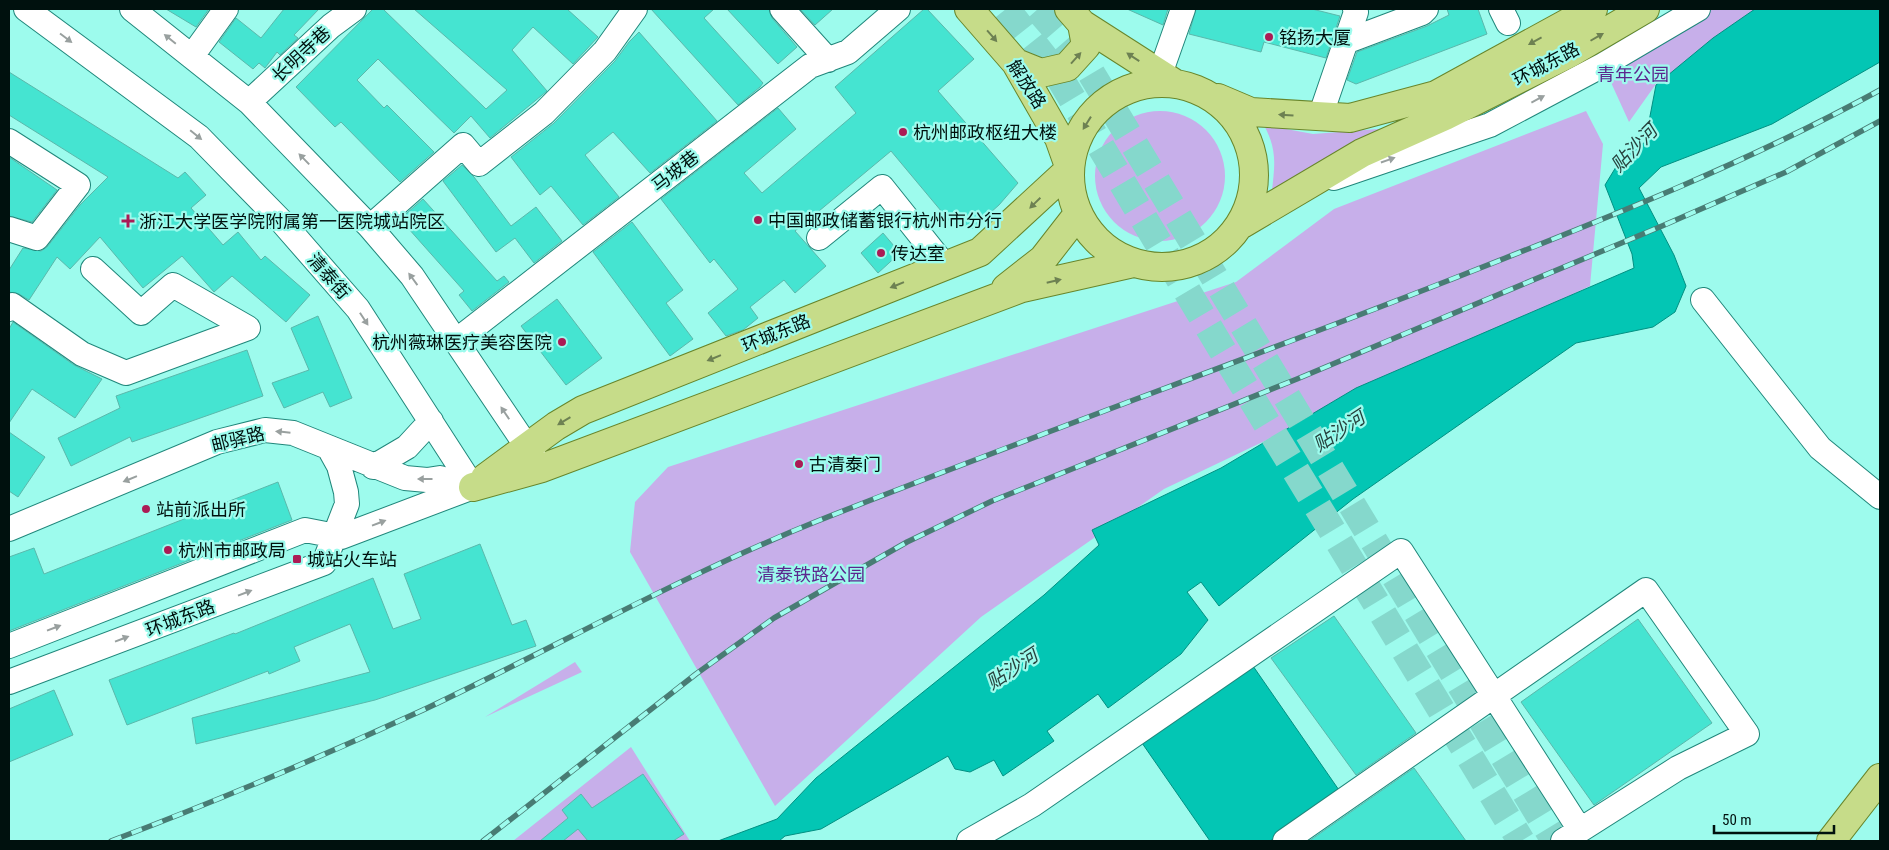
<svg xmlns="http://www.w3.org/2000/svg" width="1889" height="850" font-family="'Roboto Condensed','Noto Sans SC',sans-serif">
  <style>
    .green { fill: #c7afea }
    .water { fill: #03c6b4; stroke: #029082 }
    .building { fill: #45e4d1; stroke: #5ab8ab }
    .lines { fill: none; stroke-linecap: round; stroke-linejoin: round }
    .major-tunnel { stroke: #85d8cc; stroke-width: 28; stroke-dasharray: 28 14; stroke-linecap: butt }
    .minor-casing { stroke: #20877b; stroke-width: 26 }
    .major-casing { stroke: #68862b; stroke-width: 30 }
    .minor { stroke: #fff; stroke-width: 24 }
    .major { stroke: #c6dc89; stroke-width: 28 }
    .rail-casing { stroke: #487c74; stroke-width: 5.5 }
    .rail { stroke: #9dfbed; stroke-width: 4; stroke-dasharray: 11; stroke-linecap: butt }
    .oneway { fill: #6d8152 }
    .oneway2 { fill: #99a09f }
    .poi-dot { fill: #ab1b55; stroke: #9dfbed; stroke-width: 2 }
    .labels { text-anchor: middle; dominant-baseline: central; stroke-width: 4.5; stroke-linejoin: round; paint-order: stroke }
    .poi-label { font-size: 18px; fill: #00110e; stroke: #9dfbed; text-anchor: start }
    .street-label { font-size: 18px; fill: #00110e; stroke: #9dfbed }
    .park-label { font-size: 18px; fill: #5c278e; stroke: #9dfbed }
    .water-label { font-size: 19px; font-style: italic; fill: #26403c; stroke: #9dfbed }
  </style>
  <rect width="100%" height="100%" fill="#9dfbed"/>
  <!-- green -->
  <path class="green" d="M1692 9H1761L1656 84 1629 122 1603 65Z
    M1586 111 1603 144 1590 286 1164 489 981 617 775 806 630 552 635 502 668 467 1236 282 1334 209Z
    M1095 176a65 65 0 1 1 130 0a65 65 0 1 1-130 0Z
    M1264 125 1313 134 1391 128 1320 161 1272 191C1275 163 1277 150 1264 125Z
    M575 662 582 672 485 717Z
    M631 747 690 841H513Z"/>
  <!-- water -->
  <path class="water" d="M1755 9H1880V62L1772 124 1661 167 1639 188 1674 255 1686 286 1675 312 1653 327 1576 343 1353 499 1219 606 1201 582 1187 592 1208 620 1181 654 1108 708 1098 694 1047 731 1054 741 1003 776 994 760 970 772 955 769 948 756 821 829 785 836 779 841H718L777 819 816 778 1044 595 1099 545 1092 530 1221 468 1356 388 1634 268 1632 254 1605 185 1619 162 1645 142 1656 85 1713 38Z
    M1253 666 1341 793 1270 841H1210L1142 743Z"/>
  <!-- building -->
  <path class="building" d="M166 9H209L196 27Z
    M284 9H319L294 35 298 38 280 55 277 52 265 68 259 63 253 69 219 42 236 18 261 38Z
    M373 9H383L486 109 507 90 414 9H567L598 37 573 64 533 27 512 50 547 91 490 138 471 116 454 133 378 59 357 80 384 108 387 105 434 152 400 182 341 122 335 127 296 87Z
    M651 9H714L704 18 763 83 760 87 738 105Z
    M727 9H769L772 18 797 47 778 64Z
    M800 9H833L815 25Z
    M924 9H927L974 59 938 91 1018 183 999 205 973 228 952 224 891 151 795 231 826 266 795 293 784 280 750 307 758 318 743 330 726 336 708 313 738 289 714 259 710 263 661 199 778 108 796 129 744 173 762 193 856 113 835 87Z
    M1127 9H1168L1163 25Z
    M1196 9H1312L1340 16 1326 58 1264 42 1261 52 1189 34Z
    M1447 9H1478L1487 34 1356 84 1347 80 1357 52 1427 26 1449 15Z
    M639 32 717 121 650 173 613 132 585 155 619 197 583 225 551 186 540 195 511 157 554 123 615 61 629 42Z
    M9 72 178 178 185 172 206 195 191 208 223 245 238 232 261 260 265 256 310 295 286 322 232 276 214 292 182 256 143 288 100 237 70 269 57 257 29 300 19 294 9 292V270L23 248 41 251 47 247 80 205 108 177 9 115Z
    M9 157 57 190 32 222 9 216Z
    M462 165 474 177 511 226 536 207 562 241 534 263 515 238 496 252 443 181Z
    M423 199 497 281 504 276 509 282 472 311 459 295 464 291 400 219Z
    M632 222 683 290 666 303 693 339 670 356 593 252Z
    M883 233 900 253 878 273 861 253Z
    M557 299 602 358 566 385 521 326Z
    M318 316 352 398 330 407 323 392 284 408 272 383 309 370 291 328Z
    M13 322 74 365 102 379 75 418 32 389 9 423V329Z
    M247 350 263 396 132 442 130 437 71 466 58 438 120 408 116 396Z
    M9 432 45 457 18 497 9 491Z
    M278 482 292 520 9 631V557L34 548 44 574Z
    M480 544 512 625 526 620 536 646 375 700 196 744 192 718 370 672 350 624 294 647 300 661 269 674 268 671 127 725 109 680 234 633 235 634 373 578 393 629 421 619 404 574Z
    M1334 616 1416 733 1356 775 1271 658Z
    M1638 619 1712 723 1594 805 1521 702Z
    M54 690 73 735 9 762V709Z
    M1414 768 1466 841H1309Z
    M643 774 684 834 673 841H588L578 829 563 841H540L568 818 562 810 581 794 592 808Z"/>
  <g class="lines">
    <!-- major-tunnel -->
    <path class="major-tunnel" d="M1006 9 1058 75 1224 353 1521 841
      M1038 9 1085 63 1555 841"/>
    <!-- minor casing -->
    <g class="minor-casing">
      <path id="minor" d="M26 9 199 137 283 223 358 309 473 487
        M132 9 249 102 370 227 412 276 538 463
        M782 9 828 60
        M1501 9 1508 23
        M1345 42 1422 13 1426 9
        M192 56 226 9
        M1160 74 1183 9
        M249 102 331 26 354 9
        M1320 117 1356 12 1355 9
        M9 141 78 185 37 238 9 229
        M1334 178 1490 125 1603 65 1698 9
        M370 227 463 145 479 164 544 113 605 51 635 9
        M819 238 882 187 945 266
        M1703 300 1820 448 1880 497
        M9 309 12 305 82 354 126 373 248 328 173 285 141 313 93 269
        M456 341 810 66 848 52 898 9
        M373 467 407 447 431 421
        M9 529 217 442 265 430 293 433 405 478 427 480 440 478 473 487
        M9 646 305 530 341 537 473 487
        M9 682 324 563 347 504 346 492 339 466 329 448
        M969 841 1032 805 1401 551 1580 830
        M1285 841 1646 590 1747 734 1678 768 1563 841"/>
    </g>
    <!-- major casing -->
    <g class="major-casing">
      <path id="major" d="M969 9 1016 63 1059 138 1070 169
        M1069 9 1082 24 1174 83
        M1016 63 1041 73 1067 67 1086 46 1082 24
        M1070 175a92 92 0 1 1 184 0a92 92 0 1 1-184 0Z
        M1218 98 1251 112 1350 118 1436 95 1593 9
        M1242 224 1362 153 1445 116 1570 53 1645 9
        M1006 288 1043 259 1078 214
        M485 478 556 426 583 410 980 252 1070 169
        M473 487 542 468 1022 288 1133 263
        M1831 841 1880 778"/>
    </g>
    <!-- minor -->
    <use href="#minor" class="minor"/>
    <!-- major -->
    <use href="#major" class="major"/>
    <!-- rail casing -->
    <g class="rail-casing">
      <path id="rail" d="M111 841C217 801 321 757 423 710 554 648 681 576 815 522 1031 436 1249 359 1465 274 1607 218 1747 163 1880 90
        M483 841 696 674 774 618 907 542 992 501 1297 379 1662 226 1786 172 1880 121"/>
    </g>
    <!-- rail -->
    <use href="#rail" class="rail"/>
  </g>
  <!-- one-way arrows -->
  <defs><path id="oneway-solid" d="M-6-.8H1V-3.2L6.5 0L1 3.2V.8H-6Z" transform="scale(1.25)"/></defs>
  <g class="oneway">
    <use href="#oneway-solid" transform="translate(992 36) rotate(49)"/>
    <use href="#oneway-solid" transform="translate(1597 37) rotate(-30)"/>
    <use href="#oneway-solid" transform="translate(1535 41) rotate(151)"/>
    <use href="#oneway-solid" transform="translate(1133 57) rotate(-147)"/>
    <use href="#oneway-solid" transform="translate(1076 58) rotate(-48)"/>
    <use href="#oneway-solid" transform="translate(1286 115) rotate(-176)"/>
    <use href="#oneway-solid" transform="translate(1087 123) rotate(122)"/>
    <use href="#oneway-solid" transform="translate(1035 203) rotate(136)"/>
    <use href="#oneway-solid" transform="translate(1054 281) rotate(-13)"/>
    <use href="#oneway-solid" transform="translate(897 285) rotate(158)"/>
    <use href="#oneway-solid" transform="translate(714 358) rotate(158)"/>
    <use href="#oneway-solid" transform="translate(564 421) rotate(149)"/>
  </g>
  <g class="oneway2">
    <use href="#oneway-solid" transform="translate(66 38) rotate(37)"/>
    <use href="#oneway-solid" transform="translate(170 39) rotate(-141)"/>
    <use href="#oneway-solid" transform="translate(1538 99) rotate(-28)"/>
    <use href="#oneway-solid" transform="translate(196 135) rotate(39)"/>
    <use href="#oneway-solid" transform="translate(304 159) rotate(-134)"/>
    <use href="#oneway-solid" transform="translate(1388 160) rotate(-19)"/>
    <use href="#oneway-solid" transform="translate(413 279) rotate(-126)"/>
    <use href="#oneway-solid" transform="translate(364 319) rotate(57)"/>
    <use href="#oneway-solid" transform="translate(505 413) rotate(-124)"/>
    <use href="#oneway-solid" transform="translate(283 432) rotate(-174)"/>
    <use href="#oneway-solid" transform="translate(130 479) rotate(158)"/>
    <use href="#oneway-solid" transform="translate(425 479) rotate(180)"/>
    <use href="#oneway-solid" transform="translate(379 523) rotate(-21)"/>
    <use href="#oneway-solid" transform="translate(245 593) rotate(-21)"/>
    <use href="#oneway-solid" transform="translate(54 628) rotate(-21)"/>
    <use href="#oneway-solid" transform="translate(122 639) rotate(-21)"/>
  </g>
  <!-- markers -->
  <g class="poi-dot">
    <circle cx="1269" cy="37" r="5"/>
    <circle cx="903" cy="132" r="5"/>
    <circle cx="758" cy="220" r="5"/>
    <path d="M125.5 213.5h5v5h5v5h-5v5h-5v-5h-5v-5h5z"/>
    <circle cx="881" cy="253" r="5"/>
    <circle cx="562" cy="342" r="5"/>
    <circle cx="799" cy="464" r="5"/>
    <circle cx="146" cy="509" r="5"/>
    <circle cx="168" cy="550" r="5"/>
    <rect x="292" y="554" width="10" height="10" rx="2.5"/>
  </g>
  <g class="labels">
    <!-- poi labels -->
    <g class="poi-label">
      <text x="1279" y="37">铭扬大厦</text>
      <text x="913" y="132">杭州邮政枢纽大楼</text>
      <text x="768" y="220">中国邮政储蓄银行杭州市分行</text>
      <text x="139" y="221">浙江大学医学院附属第一医院城站院区</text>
      <text x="891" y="253">传达室</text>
      <text x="552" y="342" text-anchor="end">杭州薇琳医疗美容医院</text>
      <text x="809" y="464">古清泰门</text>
      <text x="156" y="509">站前派出所</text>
      <text x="178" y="550">杭州市邮政局</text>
      <text x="307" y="559">城站火车站</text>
    </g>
    <!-- street labels -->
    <g class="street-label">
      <text transform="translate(301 54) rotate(-43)">长明寺巷</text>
      <text transform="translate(1546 64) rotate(-28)">环城东路</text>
      <text transform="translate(1027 84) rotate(57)">解放路</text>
      <text transform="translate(675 171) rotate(-38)">马坡巷</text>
      <text transform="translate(329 276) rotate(49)">清泰街</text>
      <text transform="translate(776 333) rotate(-22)">环城东路</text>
      <text transform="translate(238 439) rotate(-14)">邮驿路</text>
      <text transform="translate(180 618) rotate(-21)">环城东路</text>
    </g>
    <!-- park labels -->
    <g class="park-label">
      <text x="1633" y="74">青年公园</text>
      <text x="811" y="574">清泰铁路公园</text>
    </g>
    <!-- water labels -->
    <g class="water-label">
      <text transform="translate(1634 148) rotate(-46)">贴沙河</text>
      <text transform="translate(1339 431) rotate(-33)">贴沙河</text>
      <text transform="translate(1012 669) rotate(-33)">贴沙河</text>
    </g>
  </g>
  <!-- border -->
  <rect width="1889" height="850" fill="none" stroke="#00110e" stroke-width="20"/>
  <!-- scale -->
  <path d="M1714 825v8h120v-8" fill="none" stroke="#00110e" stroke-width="2.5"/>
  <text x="1722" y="825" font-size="15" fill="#00110e" stroke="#9dfbed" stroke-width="4" paint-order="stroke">50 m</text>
</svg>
